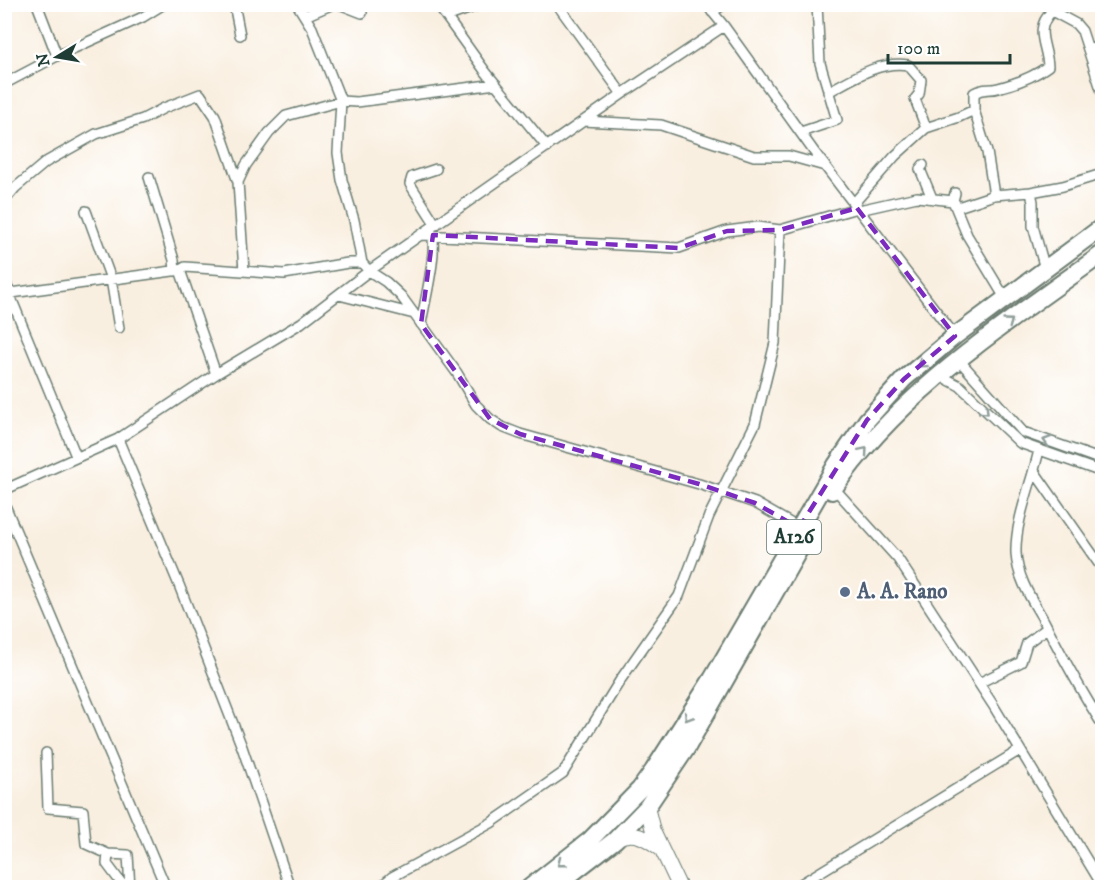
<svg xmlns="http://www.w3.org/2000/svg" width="1107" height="892" font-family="'IM FELL DW Pica',serif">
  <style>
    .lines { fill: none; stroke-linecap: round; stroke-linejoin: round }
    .street-casing { stroke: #6b7b70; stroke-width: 12 }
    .secondary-casing { stroke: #6b7b70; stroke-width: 16 }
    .highway-casing { stroke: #6b7b70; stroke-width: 20 }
    .street { stroke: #fff; stroke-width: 9 }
    .secondary { stroke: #fff; stroke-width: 14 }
    .highway { stroke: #fff; stroke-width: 16 }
    .oneway { stroke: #8f9e9a }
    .marked { fill: none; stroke: #7b2cbf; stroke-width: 4.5; stroke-dasharray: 12 8; stroke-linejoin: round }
    .service-dot { fill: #5c6f8a; stroke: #fff; stroke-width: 2 }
    .labels { text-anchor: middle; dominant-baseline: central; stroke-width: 4.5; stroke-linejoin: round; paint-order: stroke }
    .shield { fill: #fff; stroke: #627771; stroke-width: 1.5 }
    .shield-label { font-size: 20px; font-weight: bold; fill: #1f3d34 }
    .service-label { font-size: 21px; font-weight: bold; fill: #4e5e75; stroke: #fff; text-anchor: start }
  </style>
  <rect width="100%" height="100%" fill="#fff"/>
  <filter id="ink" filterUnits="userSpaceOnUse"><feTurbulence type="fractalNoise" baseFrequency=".0167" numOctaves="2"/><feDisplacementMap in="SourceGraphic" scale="12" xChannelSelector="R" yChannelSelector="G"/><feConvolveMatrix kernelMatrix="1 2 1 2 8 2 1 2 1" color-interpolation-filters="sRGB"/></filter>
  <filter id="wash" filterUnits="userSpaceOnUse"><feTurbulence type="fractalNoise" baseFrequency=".008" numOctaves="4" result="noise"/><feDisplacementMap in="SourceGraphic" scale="24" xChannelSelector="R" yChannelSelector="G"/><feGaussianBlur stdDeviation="1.35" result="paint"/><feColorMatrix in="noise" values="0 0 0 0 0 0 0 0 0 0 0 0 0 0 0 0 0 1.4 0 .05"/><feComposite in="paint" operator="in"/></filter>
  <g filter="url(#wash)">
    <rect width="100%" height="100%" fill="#f9efe0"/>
  </g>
  <g filter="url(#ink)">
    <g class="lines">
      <!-- street casing -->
      <g class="street-casing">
        <path id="street" d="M37 4 57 56
          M234 4 240 35
          M297 4 312 28 341 101 338 153 342 180 354 220 362 263 369 271 386 282 401 296 457 373 476 405 490 419 502 427 520 434 699 484 755 503 799 528
          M339 4 362 13
          M437 4 485 71 547 147
          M557 4 622 94
          M706 4 724 26 815 153 955 336
          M930 4 931 8
          M1050 7 1052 11 1076 24 1082 31 1102 92
          M712 12 725 4
          M305 16 333 4
          M446 17 482 4
          M1090 50 1102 45
          M4 84 57 56 143 17 164 4
          M828 92C852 79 880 60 908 65L921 80 919 94 915 99 926 128
          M583 121 661 125 754 156H789L825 166
          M801 132 837 120 820 63 817 4
          M923 165 920 169 932 198
          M436 169 412 177 410 184 436 225
          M149 177 174 260 175 271
          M238 182 246 165 269 133 286 116 341 101 357 102 496 84
          M1031 192 1033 202V226L1045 269
          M955 193 953 201 967 235 1005 298
          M994 195 987 152 974 110V93C985 87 988 91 998 88 1014 84 1035 76 1048 66 1047 44 1033 30 1052 11L1044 4
          M4 201 15 188 46 162 96 134 143 119 164 108 200 94 215 116 238 182 244 271
          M854 203 895 156 926 128 959 117 974 110
          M859 210 917 197 953 201 958 207 994 195 1031 192 1063 186 1102 174
          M86 211 111 279 119 328
          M422 235 679 248 727 231 758 227 780 230 857 208
          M180 270 216 374
          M4 276 9 293 76 456
          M4 294 180 270 185 267 284 274 348 263H362
          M339 295 414 314
          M421 324C424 305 439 246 431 232
          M959 360 1023 432 1102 460
          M939 375 960 386 1020 443 1102 472
          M118 439 179 585 242 747 290 888
          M1039 450C1032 483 1015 520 1016 553 1017 578 1032 600 1044 621 1062 656 1081 691 1102 724
          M1034 471 1102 568
          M834 488 898 559 993 705 1102 885
          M4 490 118 439 216 374 301 323 369 271 622 94 724 26
          M4 503 166 888
          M979 683 1021 662 1027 643 1047 628
          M46 753 48 808 83 811 86 844 108 854
          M125 888 107 864 108 854 128 855 130 888
          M379 888 392 877 491 823 563 773 621 679 679 596 709 516 755 424 775 343 780 230
          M794 888 1020 750"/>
      </g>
      <!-- secondary casing -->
      <g class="secondary-casing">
        <path id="secondary" d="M647 807 653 831 680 888
          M616 839C633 829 646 838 661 849"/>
      </g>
      <!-- highway casing -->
      <g class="highway-casing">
        <path id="highway" d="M832 491C900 391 1006 324 1102 254
          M529 888 590 840 640 789 653 771 712 679 836 465 867 420 904 379 955 336 1102 227
          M553 888 615 840 647 807 686 749 800 548"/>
      </g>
      <!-- street -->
      <use href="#street" class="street"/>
      <!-- secondary -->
      <use href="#secondary" class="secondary"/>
      <!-- highway -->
      <use href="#highway" class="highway"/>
    </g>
    <!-- one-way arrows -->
    <defs><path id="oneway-chevron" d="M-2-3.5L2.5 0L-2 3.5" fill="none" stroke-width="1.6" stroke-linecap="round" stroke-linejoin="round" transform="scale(1.5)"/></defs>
    <g class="oneway">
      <use href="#oneway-chevron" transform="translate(1009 322) rotate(-36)"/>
      <use href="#oneway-chevron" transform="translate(922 364) rotate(140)"/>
      <use href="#oneway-chevron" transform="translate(985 411) rotate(45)"/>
      <use href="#oneway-chevron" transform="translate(1047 441) rotate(-163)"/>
      <use href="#oneway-chevron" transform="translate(864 451) rotate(-49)"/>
      <use href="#oneway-chevron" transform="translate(688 717) rotate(121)"/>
      <use href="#oneway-chevron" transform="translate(561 863) rotate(142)"/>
    </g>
  </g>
  <!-- marked area -->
  <path class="marked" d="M857 208 955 336 904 379 867 420 799 528 755 503 699 484 520 434 490 419 421 324 433 235 679 248 727 231 780 230Z"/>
  <!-- markers -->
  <circle class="service-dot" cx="845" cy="592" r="6"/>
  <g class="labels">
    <!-- shield labels -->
    <rect class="shield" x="767" y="520" width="54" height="34" rx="4.5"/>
    <g class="shield-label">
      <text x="794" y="537">A126</text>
    </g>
    <!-- service labels -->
    <g class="service-label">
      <text x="857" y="592">A. A. Rano</text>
    </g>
  </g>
  <!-- margin -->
  <rect width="1107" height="892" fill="none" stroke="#fff" stroke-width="24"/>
  <!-- north arrow -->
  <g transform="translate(57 57) rotate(259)" stroke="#ffffff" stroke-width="4.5" paint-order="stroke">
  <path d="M0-4.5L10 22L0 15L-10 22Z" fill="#1f3d34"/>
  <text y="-9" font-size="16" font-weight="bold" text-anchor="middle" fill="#1f3d34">N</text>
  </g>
  <!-- scale -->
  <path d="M888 54v9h122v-9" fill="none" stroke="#1f3d34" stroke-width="3"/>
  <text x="897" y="54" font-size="18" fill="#1f3d34" stroke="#ffffff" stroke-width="4.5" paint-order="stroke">100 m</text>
</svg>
